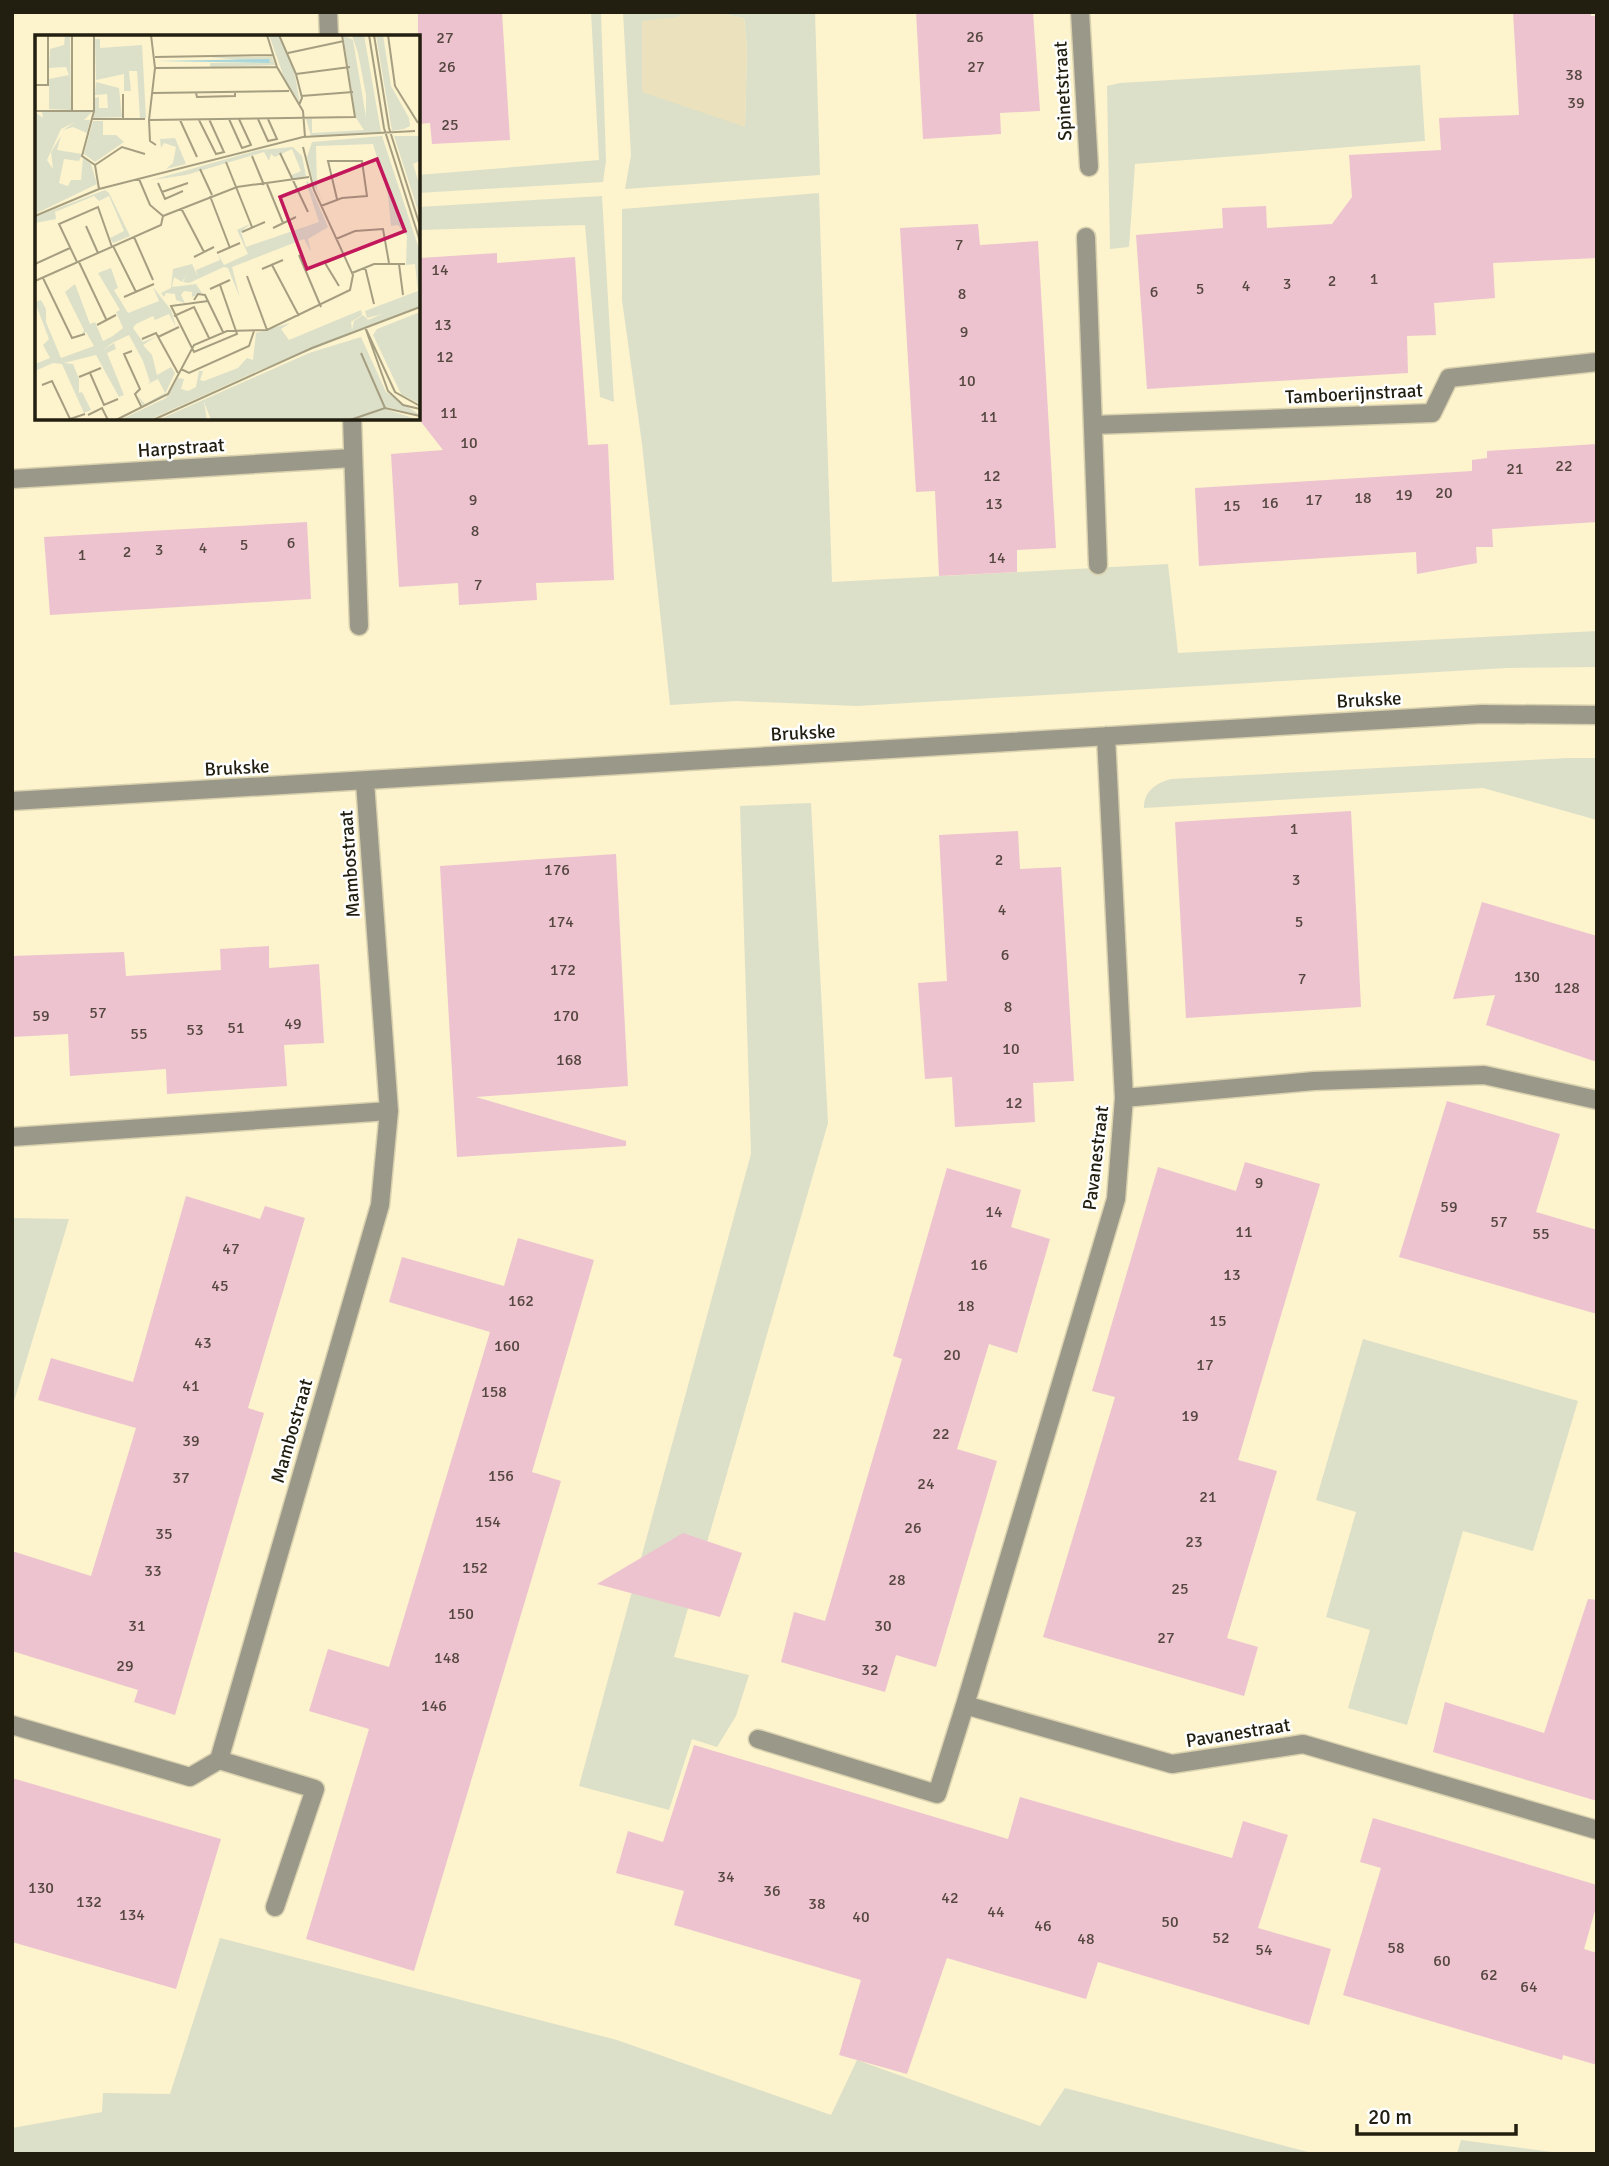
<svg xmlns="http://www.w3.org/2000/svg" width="1609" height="2166" font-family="Signika,sans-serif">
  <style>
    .green { fill: #dce0c9 }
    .sand { fill: #ebe1bc }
    .building { fill: #edc3cf }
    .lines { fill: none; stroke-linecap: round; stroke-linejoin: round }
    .street-casing { stroke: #dad1af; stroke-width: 21 }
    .street { stroke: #9a9989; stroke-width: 18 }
    .labels { text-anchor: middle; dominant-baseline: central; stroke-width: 5; stroke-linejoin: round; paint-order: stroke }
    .number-label { font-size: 16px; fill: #554740 }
    .street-label { font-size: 19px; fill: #221e10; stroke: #fff }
    .inset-road { fill: none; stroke: #a59e81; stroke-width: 2 }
    .view { fill: #c2185b; fill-opacity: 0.15; stroke: #c2185b; stroke-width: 3.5 }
    .inset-edge { fill: none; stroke: #221e10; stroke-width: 3.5 }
  </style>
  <rect width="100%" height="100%" fill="#fdf3cd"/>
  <!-- green -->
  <path class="green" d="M591 12H601L606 161 603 182 418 193V175L599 160Z
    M623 12H685L678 17 745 127 747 48 744 18 713 12H815L820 175 625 189 631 155Z
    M1420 65 1425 141 1135 164 1129 247 1110 249 1107 86 1120 83Z
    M819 193 832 582 1168 564 1178 653 1597 631V667L1506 668 857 706 736 701 670 705 642 444 622 300V209Z
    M602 196 614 402 600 397 585 225 418 230V207Z
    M1567 758H1597V820L1483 788 1144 808C1144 791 1156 783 1171 779Z
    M811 803 828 1123 674 1657 749 1675 736 1716 717 1747 692 1739 669 1810 579 1786 751 1154 740 806Z
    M12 1218 69 1219 12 1408Z
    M1363 1339 1578 1401 1533 1551 1463 1531 1407 1725 1348 1708 1370 1630 1326 1617 1356 1512 1316 1500Z
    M220 1938 617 2040 831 2115 857 2060 1040 2126 1065 2088 1316 2154H12V2128L102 2112 103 2093 170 2094Z
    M1461 2140 1567 2154H1457Z"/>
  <!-- sand -->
  <path class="sand" d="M685 12H713L744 18 747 48 745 127 642 92V21L678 17Z"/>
  <!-- building -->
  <path class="building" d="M418 12H502L510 140 432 144 430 123 418 124Z
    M916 12H1033L1040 111 1000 113 1001 134 923 139Z
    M1513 12H1591V16H1597V258L1493 263 1495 298 1434 303 1436 335 1407 336 1408 373 1147 389 1136 235 1223 228 1222 208 1266 206 1267 228 1332 224 1352 197 1349 155 1441 150 1439 118 1519 115Z
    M978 224 980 245 1038 241 1056 548 1017 550V572L939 576 935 491 916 492 900 228Z
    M497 253V263L575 257 588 445 608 444 614 580 536 583 537 600 459 605 458 583 399 587 391 454 443 450 418 418 420 258Z
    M1597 444V522L1492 529 1493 547H1476L1477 563 1417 574 1416 552 1199 566 1195 488 1472 471V460L1487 458V451Z
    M307 522 311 599 50 615 44 537Z
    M1351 811 1361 1007 1186 1018 1175 822Z
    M1018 831 1020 869 1061 867 1074 1081 1033 1083 1035 1122 955 1127 952 1077 925 1079 918 983 947 981 939 835Z
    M616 854 628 1086 476 1097 626 1141V1146L457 1157 440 866Z
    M1482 902 1597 936V1062L1486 1025 1495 995 1453 999Z
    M269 946V968L319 964 324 1043 284 1045 287 1086 167 1094 166 1069 70 1076 68 1034 12 1037V956L124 952 126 976 221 970 220 949Z
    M1447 1101 1560 1134 1536 1212 1597 1230V1314L1399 1257Z
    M1245 1162 1320 1184 1238 1460 1277 1471 1227 1638 1258 1647 1244 1696 1043 1637 1115 1397 1092 1391 1158 1167 1236 1191Z
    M947 1168 1021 1190 1011 1227 1050 1239 1017 1353 989 1344 957 1449 997 1461 936 1667 896 1655 885 1692 781 1662 794 1612 825 1621 902 1359 893 1356Z
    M186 1196 260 1219 265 1206 305 1218 248 1408 264 1413 175 1715 134 1702 138 1690 12 1651V1551L91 1576 136 1428 38 1400 51 1358 133 1382Z
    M518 1238 594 1260 532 1472 561 1481 414 1971 306 1939 369 1729 309 1711 328 1649 389 1667 490 1332 389 1302 402 1257 504 1286Z
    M683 1533 742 1553 720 1617 597 1584Z
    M1588 1599 1597 1600V1801L1433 1752 1445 1702 1544 1733Z
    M694 1745 1008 1839 1020 1797 1232 1858 1243 1821 1288 1835 1258 1928 1331 1949 1309 2025 1098 1962 1086 1999 947 1958 907 2074 839 2055 861 1980 674 1925 684 1891 616 1873 628 1831 663 1842Z
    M12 1778 221 1839 176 1989 12 1942Z
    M1373 1818 1597 1885V1904L1584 1949 1597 1953V2065L1563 2055 1562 2060 1343 1995 1381 1868 1360 1862Z"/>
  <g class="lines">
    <!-- street casing -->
    <g class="street-casing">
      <path id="street" d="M328 12 329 37
        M1080 12 1089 167
        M1086 237 1098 565
        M352 418 359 626
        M1093 425 1432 413 1449 378 1597 362
        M12 479 352 458
        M1106 736 1124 1098 1116 1199 965 1705 1172 1764 1303 1744 1597 1830
        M12 801 1482 714 1597 715
        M1124 1098 1314 1081 1484 1075 1597 1100
        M12 1137 389 1111
        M12 1725 190 1777 219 1760 380 1205 389 1111 365 782
        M758 1739 937 1794 965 1705
        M219 1760 315 1789 275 1907"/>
    </g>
    <!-- street -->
    <use href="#street" class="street"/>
  </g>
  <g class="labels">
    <!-- number labels -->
    <g class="number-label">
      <text x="975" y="37">26</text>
      <text x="445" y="38">27</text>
      <text x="447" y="67">26</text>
      <text x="976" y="67">27</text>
      <text x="1574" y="75">38</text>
      <text x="1576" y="103">39</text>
      <text x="450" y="125">25</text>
      <text x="959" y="245">7</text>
      <text x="440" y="270">14</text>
      <text x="1374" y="279">1</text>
      <text x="1332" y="281">2</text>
      <text x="1287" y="284">3</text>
      <text x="1246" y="286">4</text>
      <text x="1200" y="289">5</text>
      <text x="1154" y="292">6</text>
      <text x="962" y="294">8</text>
      <text x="443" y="325">13</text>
      <text x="964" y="332">9</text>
      <text x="445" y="357">12</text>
      <text x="967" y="381">10</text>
      <text x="449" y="413">11</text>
      <text x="989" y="417">11</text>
      <text x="469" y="443">10</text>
      <text x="1564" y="466">22</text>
      <text x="1515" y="469">21</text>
      <text x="992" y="476">12</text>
      <text x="1444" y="493">20</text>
      <text x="1404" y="495">19</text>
      <text x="1363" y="498">18</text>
      <text x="473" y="500">9</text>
      <text x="1314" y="500">17</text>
      <text x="1270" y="503">16</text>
      <text x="994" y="504">13</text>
      <text x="1232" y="506">15</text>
      <text x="475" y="531">8</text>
      <text x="291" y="543">6</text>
      <text x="244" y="545">5</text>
      <text x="203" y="548">4</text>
      <text x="159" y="550">3</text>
      <text x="127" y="552">2</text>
      <text x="82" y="555">1</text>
      <text x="997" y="558">14</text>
      <text x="478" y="585">7</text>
      <text x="1294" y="829">1</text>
      <text x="999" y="860">2</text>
      <text x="557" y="870">176</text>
      <text x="1296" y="880">3</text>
      <text x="1002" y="910">4</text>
      <text x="561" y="922">174</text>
      <text x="1299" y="922">5</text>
      <text x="1005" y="955">6</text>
      <text x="563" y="970">172</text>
      <text x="1527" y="977">130</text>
      <text x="1302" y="979">7</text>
      <text x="1567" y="988">128</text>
      <text x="1008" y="1007">8</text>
      <text x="98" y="1013">57</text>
      <text x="41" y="1016">59</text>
      <text x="566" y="1016">170</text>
      <text x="293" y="1024">49</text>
      <text x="236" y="1028">51</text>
      <text x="195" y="1030">53</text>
      <text x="139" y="1034">55</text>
      <text x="1011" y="1049">10</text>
      <text x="569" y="1060">168</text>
      <text x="1014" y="1103">12</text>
      <text x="1259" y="1183">9</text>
      <text x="1449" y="1207">59</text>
      <text x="994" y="1212">14</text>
      <text x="1499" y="1222">57</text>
      <text x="1244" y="1232">11</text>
      <text x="1541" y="1234">55</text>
      <text x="231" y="1249">47</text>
      <text x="979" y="1265">16</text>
      <text x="1232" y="1275">13</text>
      <text x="220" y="1286">45</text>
      <text x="521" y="1301">162</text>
      <text x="966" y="1306">18</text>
      <text x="1218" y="1321">15</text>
      <text x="203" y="1343">43</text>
      <text x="507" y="1346">160</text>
      <text x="952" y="1355">20</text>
      <text x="1205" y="1365">17</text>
      <text x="191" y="1386">41</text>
      <text x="494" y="1392">158</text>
      <text x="1190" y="1416">19</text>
      <text x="941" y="1434">22</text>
      <text x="191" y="1441">39</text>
      <text x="501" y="1476">156</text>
      <text x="181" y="1478">37</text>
      <text x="926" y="1484">24</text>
      <text x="1208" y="1497">21</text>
      <text x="488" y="1522">154</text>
      <text x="913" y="1528">26</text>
      <text x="164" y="1534">35</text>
      <text x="1194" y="1542">23</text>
      <text x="475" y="1568">152</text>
      <text x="153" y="1571">33</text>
      <text x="897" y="1580">28</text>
      <text x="1180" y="1589">25</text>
      <text x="461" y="1614">150</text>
      <text x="137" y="1626">31</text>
      <text x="883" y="1626">30</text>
      <text x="1166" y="1638">27</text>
      <text x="447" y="1658">148</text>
      <text x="125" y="1666">29</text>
      <text x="870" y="1670">32</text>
      <text x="434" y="1706">146</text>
      <text x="726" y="1877">34</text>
      <text x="41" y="1888">130</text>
      <text x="772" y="1891">36</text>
      <text x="950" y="1898">42</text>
      <text x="89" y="1902">132</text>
      <text x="817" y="1904">38</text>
      <text x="996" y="1912">44</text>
      <text x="132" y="1915">134</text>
      <text x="861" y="1917">40</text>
      <text x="1170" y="1922">50</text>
      <text x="1043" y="1926">46</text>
      <text x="1221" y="1938">52</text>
      <text x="1086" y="1939">48</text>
      <text x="1396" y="1948">58</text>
      <text x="1264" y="1950">54</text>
      <text x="1442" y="1961">60</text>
      <text x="1489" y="1975">62</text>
      <text x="1529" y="1987">64</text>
    </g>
    <!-- street labels -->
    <g class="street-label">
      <text transform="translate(1063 91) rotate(-93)">Spinetstraat</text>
      <text transform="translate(1354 394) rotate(-3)">Tamboerijnstraat</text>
      <text transform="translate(181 448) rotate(-4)">Harpstraat</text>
      <text transform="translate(1369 700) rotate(-3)">Brukske</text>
      <text transform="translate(803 733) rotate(-3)">Brukske</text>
      <text transform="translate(237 768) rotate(-3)">Brukske</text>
      <text transform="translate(350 864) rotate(-94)">Mambostraat</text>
      <text transform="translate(1096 1158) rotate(-83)">Pavanestraat</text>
      <text transform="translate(292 1431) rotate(-74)">Mambostraat</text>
      <text transform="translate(1238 1733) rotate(-9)">Pavanestraat</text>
    </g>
  </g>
  <!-- overview -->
  <g transform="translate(35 35)">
    <rect width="385" height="385" fill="#fdf3cd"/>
    <path d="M30 0H35L36 75 14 74V44L34 40 31 32 14 33 15 14 29 10ZM234 0H244L259 35 265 68 250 45ZM308 0 318 5 331 82V60L323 18 317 0H329L346 97 276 101 271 84H277V98L329 95 321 83ZM341 0H348L356 51 374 83 375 91 369 94 357 96ZM60 4H65V13L107 10 111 83H105L102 36H94L96 56H89V39L61 45ZM175 22H237L240 30 175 32V28H234ZM61 47 84 53 87 82 59 83 60 63 64 62V73H73L72 59 60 60ZM0 77 8 83 7 77H57L49 85H55L52 98 38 92 28 95 40 87 26 94 12 125 18 134 16 117 26 101 22 115 47 119 44 126 29 124 24 148 33 151 36 145H46L48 123 56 129 62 149 0 179ZM58 86H68V100H81L89 107 60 127 49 119ZM347 101 385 217V272L218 338 114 385H85L131 363 143 343 149 344 146 354 153 356 161 352 164 336H168L165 345 169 346 203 333 212 323 218 325 221 298 255 288 246 294 254 305 326 275 327 280 316 287 317 295 319 286 328 280 333 285 347 279 332 283 330 276 383 256 380 229 371 230 372 201 363 190 356 191 353 160 338 109 281 111 282 154 289 169 279 150 272 122 277 107ZM359 101H385V126L378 129 385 151V182ZM140 103 151 129 131 134 138 128 141 112 129 108 126 113 125 104ZM258 112 267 121 271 141 258 145 257 140 266 136 257 114 240 122 236 119 234 126 229 117 151 140 117 145 224 115ZM273 146 293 192 273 204 276 217 269 204 197 232 205 263 193 233 189 232 154 248 148 247 152 239 147 247 139 242 137 252 161 249 167 258 157 262V257L149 256 146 260 150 268 141 265 140 259 131 258 129 262 126 258 136 253 138 234 157 229 163 242 161 235 185 225 183 219 189 230 213 219 202 195 215 189 206 197 211 212 284 187 271 147 260 152ZM70 155 74 158 95 201 78 208 75 203 89 196 74 161 64 166 59 161 20 177 21 184 0 188V182ZM76 233 83 253 79 255 93 278 124 266 118 252 136 275 141 292 134 279 120 285 118 281 101 289 98 293 108 307 122 301 108 310 117 320 122 340 136 332 140 338 130 359 125 363 108 371 103 361 110 369 130 358 123 344 111 350 115 347 108 326 94 300 77 308 68 315 79 308 81 314 72 318 89 360 84 362 61 320 29 328 38 329 44 344V358L47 357 56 375 49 378 27 329 18 328 0 336V329L15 323 8 310 14 304 0 267 6 265 11 274V287L26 323 59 311 51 297 47 299 49 295 30 257 40 249 55 289 60 287 68 306 78 301 88 293 81 277 85 275 63 238ZM385 277V369L366 359 338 300 342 294ZM326 302 351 357 385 380 351 372 321 304 353 375 384 385H176L169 367 172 385H123L274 318Z" fill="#dce0c9"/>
    <path d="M234 24 235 28 123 26 175 25Z" fill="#abd7da"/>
    <path class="inset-road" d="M59 0V76L47 121 60 130M116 0 120 33 114 85 115 106 121 110M232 0 242 32 268 76 270 102M244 0 261 39 267 63 264 70M334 0 349 93 385 206M339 0 354 93 385 191M353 0 360 51 383 88M253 18 309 6M120 22 238 20M120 33 242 32M261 39 315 32M0 50H13V0M118 58 254 56M161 58 162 62 200 61V58M88 59V84M266 61 318 57M0 76H59M37 76V0M57 84H110M194 84 207 113 216 110 204 84M223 84 233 106 242 104 233 84M114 85 320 82 307 0M145 85 162 122M164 85 181 119 189 117 174 84M245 118 273 177M217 121 229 150M191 127 217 192M60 130 87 112 110 119M60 130 64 154M165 134 177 160M104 144 115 170 128 181M123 148 130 164 148 156M232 149 248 188M127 157 153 148M175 161 195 213M286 171 307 163 332 161 327 126H293L302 164M146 173 169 217M0 181 64 154 268 102 380 96M128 181 202 152 274 142M51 191 63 218M238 193 261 182M207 197 230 187M99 202 118 245M301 204 320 196 348 194 354 228M78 211 101 257M182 218 205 208M264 220 286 272M159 222 179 212M42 227 24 189 63 172 77 212M44 227 71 284M0 229 35 213M364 229 368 260M237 230 264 281M330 232 339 269M227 234 248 225M317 238 339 229H370M212 241 232 295M8 243 37 303 50 299M0 246 126 190 128 181M304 251 290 228 309 220M175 254 195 245M89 262 119 249M159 265 163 259 170 260 188 297M173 266 136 271 159 317 202 299 185 250M139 281 159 272 174 303M62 290 81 280M123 302 144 292M107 304 121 298 143 338M97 316 89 319 105 354 100 359 107 373M326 318 350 373M146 334 154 338 214 311 219 296M55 338 69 370 83 364M44 342 66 333M7 350 17 346 35 384 50 379M385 371 360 357 330 292 353 356 368 370 385 374M53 380 67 373 73 385M81 385 133 359 159 310 192 296 232 295 315 255 318 240 279 155 268 112M118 385 277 313 385 272M315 385 350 373 385 381"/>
    <path class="view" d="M342 124 370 196 272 234 245 162Z"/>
    <rect width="385" height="385" class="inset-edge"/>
  </g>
  <!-- border -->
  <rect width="1609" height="2166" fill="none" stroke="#221e10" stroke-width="28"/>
  <!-- scale -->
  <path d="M1357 2124v10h159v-10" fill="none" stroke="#221e10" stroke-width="3.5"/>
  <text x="1368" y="2124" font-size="21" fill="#221e10" stroke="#ffffff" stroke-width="5" paint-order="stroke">20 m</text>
</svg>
